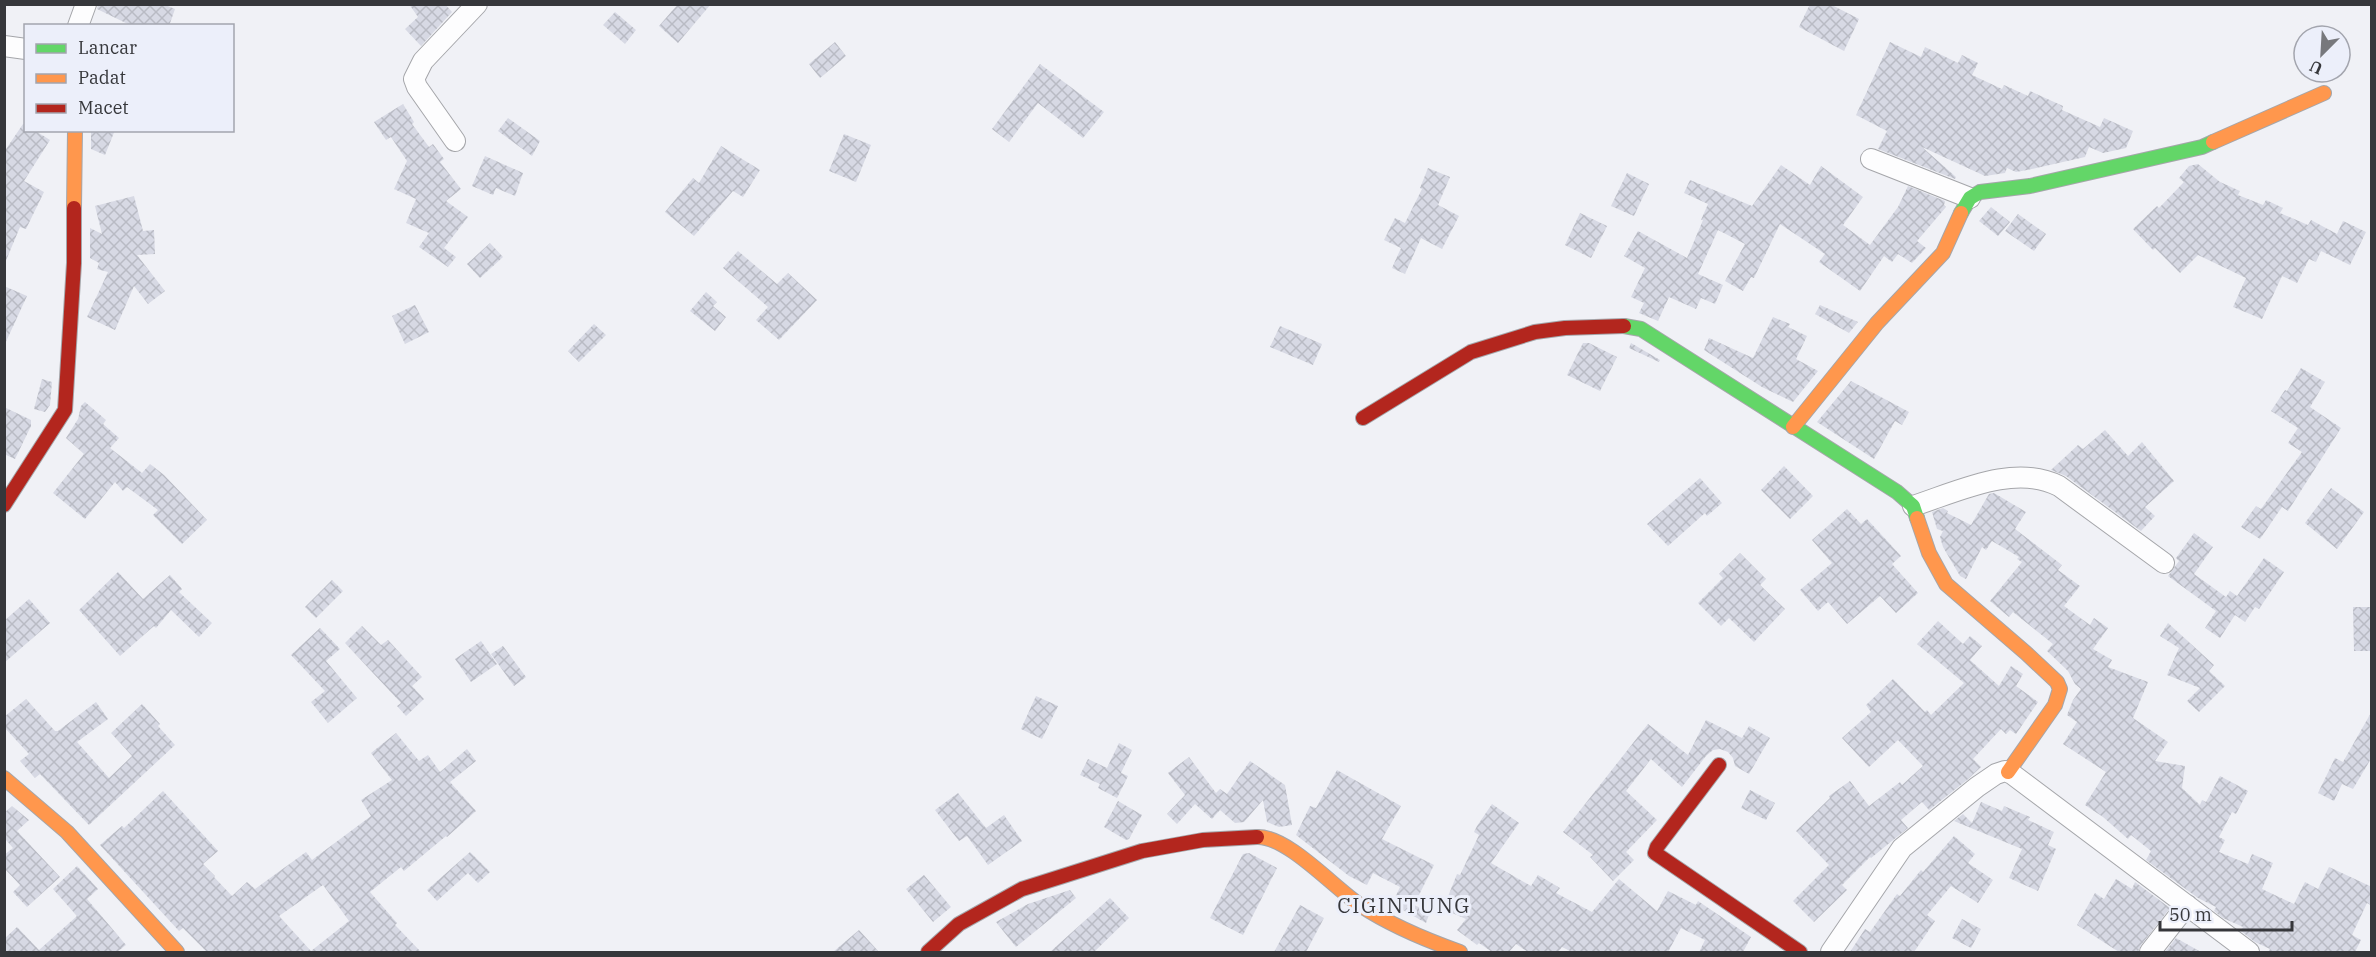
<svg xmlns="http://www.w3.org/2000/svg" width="2376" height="957" font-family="'IBM Plex Serif',serif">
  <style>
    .building { fill: url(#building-cross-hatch); fill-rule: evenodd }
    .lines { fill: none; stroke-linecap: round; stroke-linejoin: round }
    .street-casing { stroke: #a5a6aa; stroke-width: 22 }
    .fast-casing { stroke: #a5a6aa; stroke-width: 16 }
    .slow-casing { stroke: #a5a6aa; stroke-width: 16 }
    .jam-casing { stroke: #a5a6aa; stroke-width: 16 }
    .street { stroke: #fdfdfe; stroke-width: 20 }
    .fast { stroke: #63d668; stroke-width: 14 }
    .slow { stroke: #ff974d; stroke-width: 14 }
    .jam { stroke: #b3261e; stroke-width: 14 }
    .labels { text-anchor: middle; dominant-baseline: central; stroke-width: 6; stroke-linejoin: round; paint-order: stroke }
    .quarter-label { font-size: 21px; letter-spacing: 1.5px; fill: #36373b; stroke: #eceffa }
  </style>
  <defs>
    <pattern id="building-cross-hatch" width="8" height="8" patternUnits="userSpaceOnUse" patternTransform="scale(1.5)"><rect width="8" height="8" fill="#d7d9e4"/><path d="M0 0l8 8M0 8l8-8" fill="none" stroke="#b9bbc4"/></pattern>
  </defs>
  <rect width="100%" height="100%" fill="#f0f1f6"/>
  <!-- building -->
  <path class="building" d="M98 4H163L175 9 169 26H132L97 9Z
    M409 4H445L452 12 421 46 405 29 418 17Z
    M678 4H711L678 43 659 26Z
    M1810 4H1830L1859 19 1844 51 1799 27Z
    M615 12 636 30 625 44 603 25Z
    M835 42 846 56 820 78 809 64Z
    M1890 42 1921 57 1925 47 1958 63 1962 55 1978 63 1972 75 2002 89 2004 85 2028 96 2030 91 2063 106 2062 110 2100 127 2104 118 2133 131 2126 148 2103 153 2089 147 2085 157 2027 170 2016 172 2007 168 2005 173 1985 176 1922 147 1956 177 1955 179 1878 149 1887 131 1856 115Z
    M1040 64 1104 112 1083 138 1038 103 1009 142 992 129Z
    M403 104 414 122 412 124 429 147 433 144 444 159 440 162 461 189 446 201 468 217 444 248 456 257 448 267 419 247 429 233 406 223 416 199 394 189 407 161 391 137 386 140 374 122Z
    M508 118 540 141 532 156 498 131Z
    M23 124 26 125V130H34L50 140 24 181 44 192 26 229 20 227 5 263 4 152Z
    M91 130H115L105 155 91 149Z
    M844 134 871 145 856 182 829 171Z
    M721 146 760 170 743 197 733 191 694 236 665 212 693 178 699 183Z
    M485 156 523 173 515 196 496 188 493 195 472 186Z
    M2198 164 2220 182 2240 191 2238 195 2263 205 2266 200 2283 208 2280 213 2308 225 2311 220 2337 234 2343 221 2366 232 2350 265 2321 251 2316 262 2309 259 2297 283 2282 276 2262 319 2233 307 2246 278 2198 255 2180 273 2155 248 2153 250 2133 229 2157 206 2159 208 2184 182 2179 178 2189 166Z
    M1781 165 1810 185 1821 166 1863 197 1843 225 1870 245 1898 207 1908 186 1945 201 1944 205 1946 207 1917 241 1926 248 1912 263 1898 254 1892 262 1884 256 1860 291 1819 262 1825 254 1780 224 1754 278 1751 277 1743 291 1725 281 1745 244 1718 230 1698 274 1723 285 1715 304 1701 298 1696 309 1669 297 1658 321 1639 313 1644 303 1631 297 1645 268 1624 256 1638 231 1687 258 1703 220H1701L1708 204 1684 193 1690 180 1752 206Z
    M1428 168 1450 177 1438 205 1459 216 1442 249 1421 238 1405 274 1392 268 1401 248 1384 240 1395 218 1405 223 1422 189 1420 188Z
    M1627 173 1649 184 1634 216 1611 206Z
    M134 196 143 231 154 230 155 254 137 255 165 291 148 304 134 286 115 330 87 317 108 272 97 269 99 263 90 258V228L102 234 95 206Z
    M1991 207 2010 222 1998 236 1979 221Z
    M1580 213 1607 226 1591 258 1565 245Z
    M2018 214 2046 234 2034 251 2005 231Z
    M490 243 503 257 480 278 467 264Z
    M738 251 777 284 788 273 817 300 779 340 756 320 768 307 723 268Z
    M4 286 27 296 4 346Z
    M706 292 717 302 713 306 726 317 715 331 690 311Z
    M415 305 429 332 405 344 392 316Z
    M1820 305 1858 322 1849 333 1815 314Z
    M1773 317 1790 324 1788 327 1807 336 1796 359 1818 371 1793 402 1762 387 1704 350 1709 338 1753 358Z
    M594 324 606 335 579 362 568 351Z
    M1280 326 1322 344 1313 365 1270 347Z
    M1583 343H1589L1617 357 1600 391 1567 375Z
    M1631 343 1660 360 1659 362 1629 348Z
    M2301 368 2325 382 2310 407 2341 428 2288 511 2282 507 2260 539 2241 527 2256 506 2261 509 2302 452 2288 443 2298 428 2271 411 2285 390 2287 391Z
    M42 379 52 382 50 405 45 412 34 409Z
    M1851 381 1909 412 1902 425 1895 421 1874 459 1817 422Z
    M85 402 106 420 103 424 119 438 110 448 142 473 150 464 164 475 207 520 182 544 153 515 158 510 127 487 123 491 115 482 85 519 53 493 84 454 66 438 78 419 81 406Z
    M4 407 31 420V426L15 459 4 454Z
    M2105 430 2128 456 2142 442 2174 481 2145 507 2155 516 2141 531 2066 476 2051 470 2078 445 2083 449Z
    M1784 466 1813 496 1790 519 1761 490Z
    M1700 478 1722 503 1707 516 1705 513 1668 546 1647 524Z
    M2331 488 2364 512 2337 549 2305 523Z
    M1994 493 2026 512 2015 529 2062 565 2058 570 2080 586 2064 606 2090 625 2094 618 2108 628 2093 649 2112 660 2108 667 2148 682 2133 718 2168 742 2155 761 2185 766 2182 788 2200 805 2202 800 2206 802 2220 776 2248 791 2236 814 2232 812 2219 837 2225 840 2219 852 2248 864 2252 854 2273 863 2262 889 2294 904 2305 882 2318 889 2329 867 2372 887V906L2367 903 2352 935 2361 940 2355 952H2268L2270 949 2255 942 2241 931 2243 927 2223 918 2214 911 2216 907 2198 898 2146 860 2151 851 2131 835 2128 839 2103 817 2085 805 2106 772 2063 744 2077 722 2067 715 2073 700 2081 689 2075 684 2068 671 2047 651 2053 644 2013 612 2009 617 1990 601 2022 562 2017 559 2019 557 1992 541 1986 550 1982 547 1966 579 1960 576 1943 547 1940 537 1943 531 1937 529 1932 512 1943 508 1948 511 1947 513 1971 525 1989 494Z
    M1847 509 1861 524 1867 519 1901 556 1892 564 1918 593 1896 613 1880 596 1847 624 1828 602 1818 611 1800 590 1832 563 1812 540Z
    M2194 533 2213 547 2194 574 2226 597 2230 591 2237 596 2264 558 2284 572 2259 609 2255 607 2245 622 2235 615 2220 638 2205 628 2216 611 2168 576 2179 561 2176 558Z
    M1740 553 1766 579 1760 585 1785 609 1754 642 1729 618 1721 626 1698 603 1723 578 1719 574Z
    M118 572 143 599 170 575 182 589 179 592 212 623 199 637 171 610 156 628 154 626 120 656 79 610Z
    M332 580 343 591 316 618 305 607Z
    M29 599 50 623 4 663V621Z
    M2353 607H2372V651H2354Z
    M1938 621 1963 644 1970 636 1982 646 1970 660 1999 686 2011 666 2023 674 2016 686 2038 702 2016 734 2010 730 2006 734 2001 729 1973 759 1981 767 1967 780 1929 810 1922 802 1901 820 1908 828 1871 858 1870 857 1842 885 1847 890 1814 922 1793 901 1829 865 1796 831 1830 798 1829 796 1850 781 1869 806 1900 782 1902 785 1923 766 1898 740 1869 767 1842 738 1871 712 1866 705 1893 679 1925 712 1927 710 1931 715 1964 683 1917 644Z
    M2168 623 2214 665 2209 671 2225 686 2199 712 2187 701 2200 688 2167 675 2179 648 2160 636Z
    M362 626 381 645 388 640 422 677 412 686 424 699 406 716 397 706 401 703 345 643Z
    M320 628 340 649 326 661 357 698 328 723 311 702 325 691 291 655Z
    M481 641 497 664 471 682 455 659Z
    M503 646 526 677 514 686 491 654Z
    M1036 696 1058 706 1042 739 1021 729Z
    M26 699 55 731H58L96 702 108 719 77 742 109 778 132 756 111 733 142 704 160 724 158 726 175 745 89 825 40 774 35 778 20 761 29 754 4 727V717Z
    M2372 711V757L2353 789 2342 784 2334 801 2318 793 2335 758 2343 762Z
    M1706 720 1742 738 1749 726 1770 738 1749 774 1735 766 1733 758 1728 752 1720 749 1713 750 1706 756 1682 787 1651 759 1626 791 1657 820 1626 852 1634 860 1613 881 1590 857 1593 855 1563 832 1648 724 1688 755Z
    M396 733 419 761 428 755 440 772 467 749 476 761 450 782 476 811 447 837 446 836 404 871 401 867 370 892 397 923 395 925 421 952H207L183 928 179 931 100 845 122 826 124 828 163 791 218 851 203 864 215 876 214 877 232 896 247 882 255 889 306 852 312 860 371 816 361 800 392 780 371 753ZM323 885 349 921 311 951 279 916Z
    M1119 743 1132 750 1121 773 1128 776 1117 798 1098 788 1100 784 1080 775 1088 759 1107 768Z
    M1189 757 1216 793 1220 789 1227 794 1250 761 1285 785 1292 825 1279 827 1267 822 1263 800 1244 822 1235 823 1220 810 1212 819 1195 804 1177 824 1167 814 1185 795 1168 773Z
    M1337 770 1401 806 1382 839 1434 865 1414 905 1430 912 1426 923 1392 904 1400 887 1373 873 1367 885 1349 876 1296 835 1310 806 1316 808Z
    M1750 790 1775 803 1766 820 1741 808Z
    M958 793 986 828 1004 815 1022 841 988 865 967 836 959 841 935 810Z
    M1118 801 1142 815 1129 839 1126 840 1104 827Z
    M1981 802 2002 811 2004 806 2030 817 2028 820 2054 832 2048 845 2056 849 2038 891 2009 878 2022 849 1954 821 1963 814 1972 823Z
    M1492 804 1519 823 1491 863 1531 886 1538 875 1560 888 1556 893 1592 912 1619 879 1657 911 1668 891 1696 905 1698 901 1751 937 1743 952H1699L1705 940 1681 928 1668 952H1572L1562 947 1558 952H1528L1516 944 1509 952H1492L1479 943 1477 945 1457 930 1466 919 1443 909 1457 874 1460 875 1479 835 1474 832 1477 826Z
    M12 806 29 820 17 831 60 877 27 907 13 892 20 885 4 868V855L13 848 6 840 4 842V813Z
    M1954 836 1975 854 1968 863 1993 880 1978 903 1951 886 1927 915 1935 921 1914 952H1850L1865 929 1870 932 1897 894 1900 896 1921 870 1923 872Z
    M470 852 490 872 478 883 468 873 437 901 427 890Z
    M1249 853 1277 868 1243 935 1210 918 1243 854Z
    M77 866 98 889 87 899 126 945 117 952H4V939L17 927 39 950 77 916 53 889Z
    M924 875 951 907 933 922 906 889Z
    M2116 879 2132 889 2135 882 2170 908 2141 945 2138 952H2119L2077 925 2095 893 2104 899Z
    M1070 890 1076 898 1016 947 996 922 1028 904Z
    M1110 898 1129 918 1094 952H1050Z
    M1300 905 1324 918 1306 952H1274Z
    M1962 919 1981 929 1971 948 1952 938Z
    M859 930 879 952H833Z
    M2176 938 2201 952H2165Z"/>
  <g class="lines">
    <!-- street casing -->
    <g class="street-casing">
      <path id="street" d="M78 26 86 4
        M4 46 26 49
        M455 141 417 87 414 79 423 61 477 4
        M1871 159 1970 198
        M1913 506C1957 492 2014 463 2059 486L2164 563
        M1831 952 1902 848 1977 787 1996 774 2005 771 2012 774 2249 952
        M2150 952 2187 905"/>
    </g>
    <!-- fast casing -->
    <g class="fast-casing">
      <path id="fast" d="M1961 213 1970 198 1980 192 2030 186 2202 147 2213 142
        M1624 326 1641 329 1897 492 1913 506 1917 518"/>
    </g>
    <!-- slow casing -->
    <g class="slow-casing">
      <path id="slow" d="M2213 142 2324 93
        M74 208 75 130
        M1793 427 1877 323 1943 253 1961 213
        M1917 518 1929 553 1946 584 2026 653 2057 682 2060 689 2055 705 2008 772
        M4 778 67 832 177 952
        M1257 837C1288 836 1334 888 1360 905 1390 925 1426 940 1460 952"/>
    </g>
    <!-- jam casing -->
    <g class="jam-casing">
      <path id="jam" d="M1363 418 1471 352 1535 332 1565 328 1624 326
        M4 505 65 410 74 263V208
        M1719 765 1657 847 1655 853 1800 952
        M928 952 959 924 1022 889 1142 851 1203 840 1257 837"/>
    </g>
    <!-- street -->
    <use href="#street" class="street"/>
    <!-- fast -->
    <use href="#fast" class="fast"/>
    <!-- slow -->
    <use href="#slow" class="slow"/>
    <!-- jam -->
    <use href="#jam" class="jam"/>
  </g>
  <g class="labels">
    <!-- quarter labels -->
    <g class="quarter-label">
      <text x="1404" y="905">CIGINTUNG</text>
    </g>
  </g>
  <!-- border -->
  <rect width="2376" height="957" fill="none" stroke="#36373b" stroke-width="12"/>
  <!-- legend -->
  <rect x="24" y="24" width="210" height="108" fill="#eceffa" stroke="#a3a5ae" stroke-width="1.5"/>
  <rect x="36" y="44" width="30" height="9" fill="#63d668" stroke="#a3a5ae" stroke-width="1.5"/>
  <text x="78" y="54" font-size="18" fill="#36373b">Lancar</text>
  <rect x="36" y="74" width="30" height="9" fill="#ff974d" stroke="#a3a5ae" stroke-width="1.5"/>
  <text x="78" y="84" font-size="18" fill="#36373b">Padat</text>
  <rect x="36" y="104" width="30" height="9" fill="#b3261e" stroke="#a3a5ae" stroke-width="1.5"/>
  <text x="78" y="114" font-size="18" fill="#36373b">Macet</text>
  <!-- north arrow -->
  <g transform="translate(2322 54) rotate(204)"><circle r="28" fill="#eceffa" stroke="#a3a5ae" stroke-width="1.5"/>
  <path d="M0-4.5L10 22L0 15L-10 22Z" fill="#77787c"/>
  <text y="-9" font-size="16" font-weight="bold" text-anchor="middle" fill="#36373b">U</text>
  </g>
  <!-- scale -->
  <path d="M2160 921v9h132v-9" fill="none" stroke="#36373b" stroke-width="3"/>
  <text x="2169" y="921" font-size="18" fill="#36373b" stroke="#eceffa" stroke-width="4.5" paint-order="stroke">50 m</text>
</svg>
